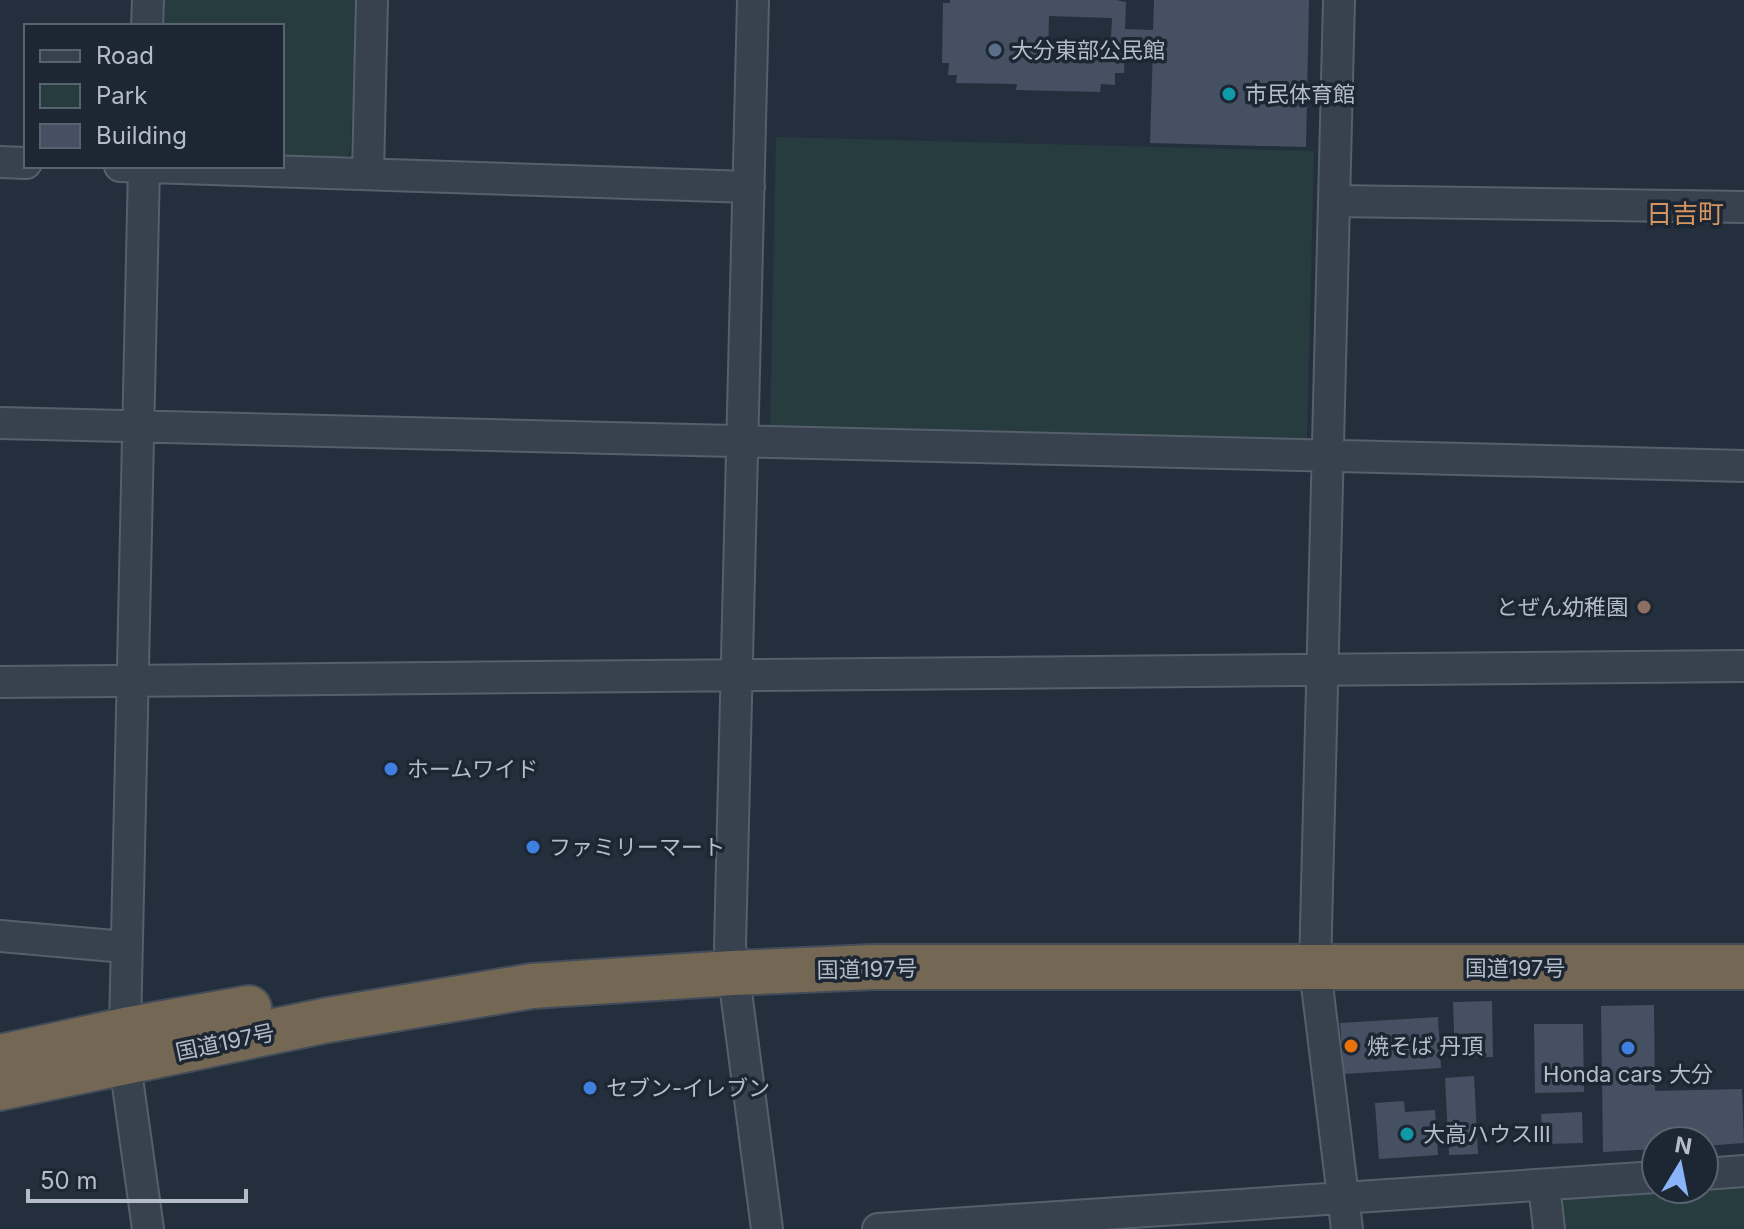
<svg xmlns="http://www.w3.org/2000/svg" width="1744" height="1229" font-family="Inter,'Noto Sans JP',sans-serif">
  <style>
    .green { fill: #263c3f }
    .building { fill: #455162; fill-rule: evenodd }
    .lines { fill: none; stroke-linecap: round; stroke-linejoin: round }
    .minor-casing { stroke: #565f6c; stroke-width: 34 }
    .highway-casing { stroke: #434c59; stroke-width: 48 }
    .minor { stroke: #38414e; stroke-width: 30 }
    .highway { stroke: #746855; stroke-width: 44 }
    .service-dot { fill: #5c6f8a; stroke: #1d2633; stroke-width: 3 }
    .culture-dot { fill: #0f9aa8; stroke: #1d2633; stroke-width: 3 }
    .education-dot { fill: #8d6e63; stroke: #1d2633; stroke-width: 3 }
    .shop-dot { fill: #3f7fe0; stroke: #1d2633; stroke-width: 3 }
    .food-dot { fill: #e8710a; stroke: #1d2633; stroke-width: 3 }
    .labels { text-anchor: middle; dominant-baseline: central; stroke-width: 7; stroke-linejoin: round; paint-order: stroke }
    .poi-label { font-size: 22px; fill: #b4bcc9; stroke: #1d2633; text-anchor: start }
    .street-label { font-size: 22px; fill: #b4bcc9; stroke: #1d2633 }
    .quarter-label { font-size: 26px; fill: #d59563; stroke: #1d2633 }
  </style>
  <rect width="100%" height="100%" fill="#242f3e"/>
  <!-- green -->
  <path class="green" d="M165 0H359L350 153 342 162 282 160V26H164Z
    M776 137 1314 151 1307 441 770 428Z
    M1744 1185V1229H1562L1559 1206 1567 1197Z"/>
  <!-- building -->
  <path class="building" d="M950 0H1116L1126 2 1125 29 1153 30 1154 0H1309L1306 147 1150 143 1153 46 1125 45 1124 73H1115V85L1101 84 1100 92 1016 90 1017 84 956 83 957 75H948L949 63H942L943 3H950ZM1049 16 1112 18 1110 57 1048 56Z
    M1492 1001 1493 1057 1455 1058 1453 1002Z
    M1654 1005 1655 1091 1742 1089 1744 1143 1704 1146V1141H1656V1149L1603 1152 1601 1006Z
    M1438 1017 1441 1068 1344 1074 1340 1023Z
    M1534 1024H1583L1584 1092 1535 1093Z
    M1474 1076 1478 1154 1449 1155 1445 1078Z
    M1404 1101 1405 1112 1435 1110 1438 1155 1379 1159 1375 1103Z
    M1582 1112 1583 1143 1543 1144 1541 1114Z"/>
  <g class="lines">
    <!-- minor casing -->
    <g class="minor-casing">
      <path id="minor" d="M753 0 730 946 767 1229
        M1339 0 1315 969 1347 1229
        M147 26 148 0
        M0 162 26 163
        M120 166 749 187
        M144 166 125 1030V1064L148 1229
        M368 173 372 0
        M1334 201 1744 207
        M0 423 1744 466
        M0 682 1744 666
        M0 936 125 947
        M1704 1174 1744 1171
        M1544 1185 1549 1229
        M878 1229 1656 1177"/>
    </g>
    <!-- highway casing -->
    <g class="highway-casing">
      <path id="highway" d="M0 1057 125 1030 249 1008
        M0 1088 328 1020 532 986 733 973 874 967H1744"/>
    </g>
    <!-- minor -->
    <use href="#minor" class="minor"/>
    <!-- highway -->
    <use href="#highway" class="highway"/>
  </g>
  <!-- markers -->
  <circle class="service-dot" cx="995" cy="50" r="8"/>
  <g class="culture-dot">
    <circle cx="1229" cy="94" r="8"/>
    <circle cx="1407" cy="1134" r="8"/>
  </g>
  <circle class="education-dot" cx="1644" cy="607" r="8"/>
  <g class="shop-dot">
    <circle cx="391" cy="769" r="8"/>
    <circle cx="533" cy="847" r="8"/>
    <circle cx="1628" cy="1048" r="8"/>
    <circle cx="590" cy="1088" r="8"/>
  </g>
  <circle class="food-dot" cx="1351" cy="1046" r="8"/>
  <g class="labels">
    <!-- poi labels -->
    <g class="poi-label">
      <text x="1011" y="50">大分東部公民館</text>
      <text x="1245" y="94">市民体育館</text>
      <text x="1628" y="607" text-anchor="end">とぜん幼稚園</text>
      <text x="407" y="769">ホームワイド</text>
      <text x="549" y="847">ファミリーマート</text>
      <text x="1367" y="1046">焼そば 丹頂</text>
      <text x="1628" y="1074" text-anchor="middle">Honda cars 大分</text>
      <text x="606" y="1088">セブン-イレブン</text>
      <text x="1423" y="1134">大高ハウスⅢ</text>
    </g>
    <!-- street labels -->
    <g class="street-label">
      <text x="1515" y="968">国道197号</text>
      <text transform="translate(867 969) rotate(-1)">国道197号</text>
      <text transform="translate(225 1042) rotate(-12)">国道197号</text>
    </g>
    <!-- quarter labels -->
    <g class="quarter-label">
      <text x="1685" y="213">日吉町</text>
    </g>
  </g>
  <!-- legend -->
  <rect x="24" y="24" width="260" height="144" fill="#1d2633" stroke="#59626f" stroke-width="2"/>
  <rect x="40" y="50" width="40" height="12" fill="#38414e" stroke="#59626f" stroke-width="2"/>
  <text x="96" y="64" font-size="24" fill="#b4bcc9">Road</text>
  <rect x="40" y="84" width="40" height="24" fill="#263c3f" stroke="#59626f" stroke-width="2"/>
  <text x="96" y="104" font-size="24" fill="#b4bcc9">Park</text>
  <rect x="40" y="124" width="40" height="24" fill="#455162" stroke="#59626f" stroke-width="2"/>
  <text x="96" y="144" font-size="24" fill="#b4bcc9">Building</text>
  <!-- north arrow -->
  <g transform="translate(1680 1165) rotate(10)"><circle r="38" fill="#1d2633" stroke="#59626f" stroke-width="2"/>
  <path d="M0-6L14 30L0 20L-14 30Z" fill="#8ab4f8"/>
  <text y="-12" font-size="22" font-weight="bold" text-anchor="middle" fill="#b4bcc9">N</text>
  </g>
  <!-- scale -->
  <path d="M28 1189v12h218v-12" fill="none" stroke="#b4bcc9" stroke-width="4"/>
  <text x="40" y="1189" font-size="24" fill="#b4bcc9" stroke="#1d2633" stroke-width="6" paint-order="stroke">50 m</text>
</svg>
